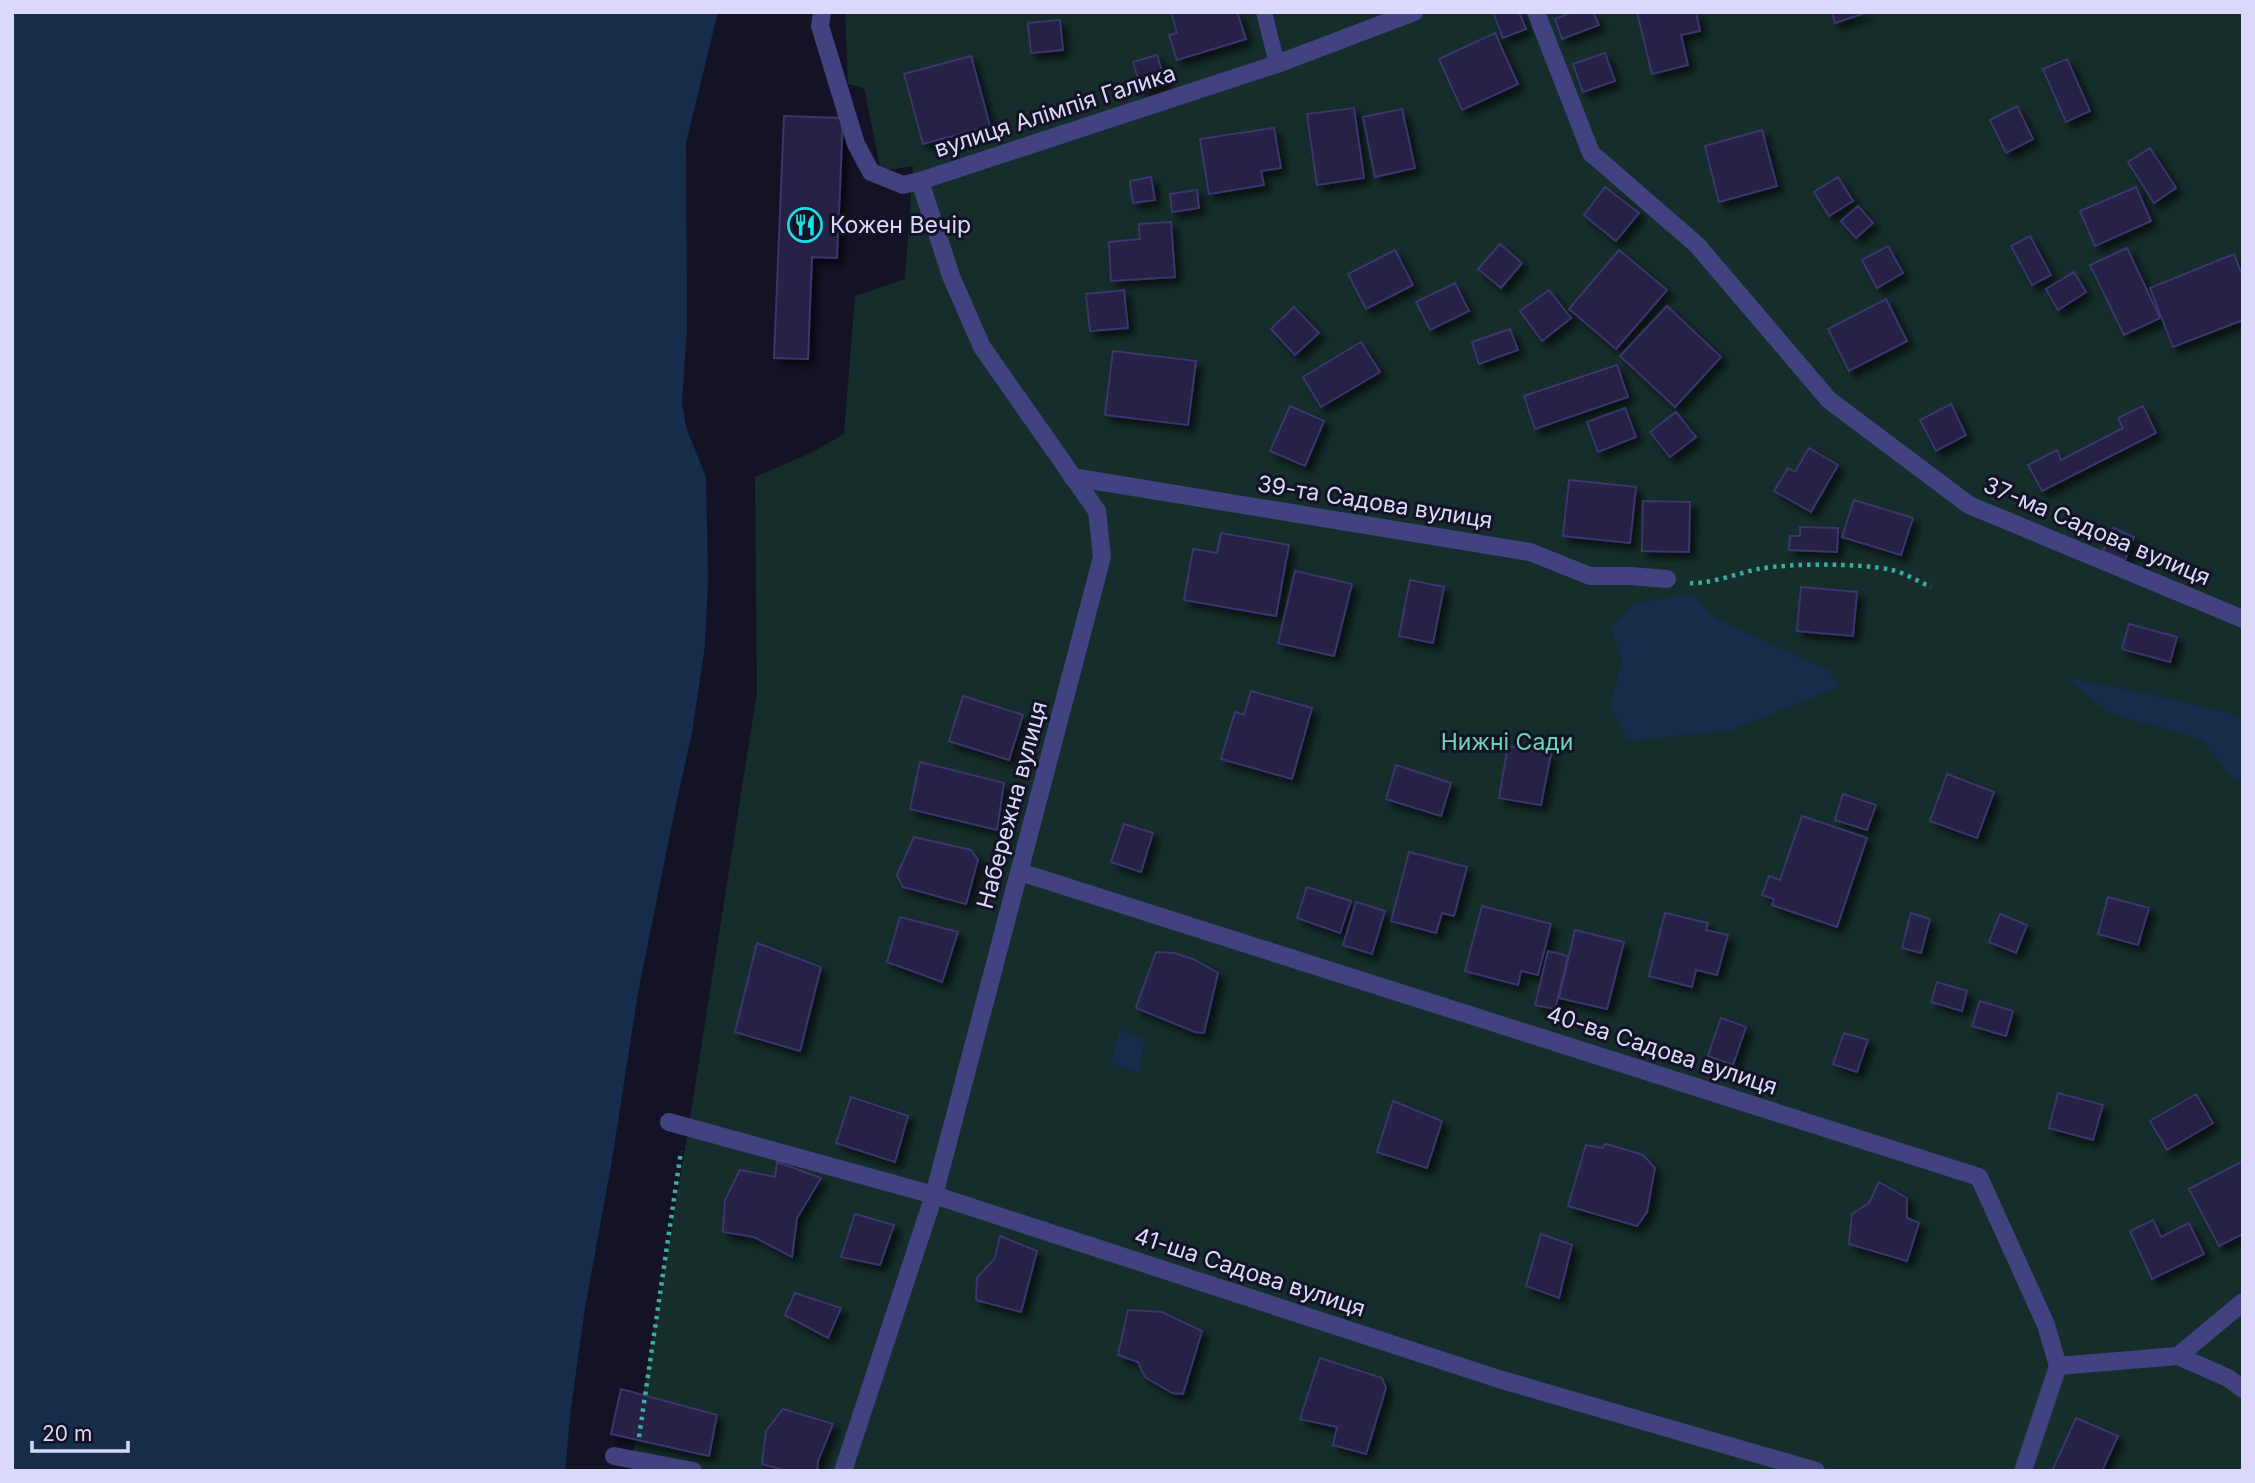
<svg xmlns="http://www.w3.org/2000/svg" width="2255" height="1483" font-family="Inter,sans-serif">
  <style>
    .green { fill: #152e2c }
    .water { fill: #162d4b }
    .building { fill: #252044; stroke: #3c346e; stroke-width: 2; filter: url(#shadow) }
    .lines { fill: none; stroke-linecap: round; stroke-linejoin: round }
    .path { stroke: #3cada0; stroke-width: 4.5; stroke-dasharray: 3.5 5; stroke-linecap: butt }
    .service { stroke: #41427f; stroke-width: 16 }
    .minor { stroke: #41427f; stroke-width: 18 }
    .labels { text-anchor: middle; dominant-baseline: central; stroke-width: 6; stroke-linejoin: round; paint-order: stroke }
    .street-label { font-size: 23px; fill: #dbd9fb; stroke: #141225 }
    .poi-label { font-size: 23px; fill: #dbd9fb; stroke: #141225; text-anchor: start }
    .park-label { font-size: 23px; fill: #6cd5b5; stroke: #141225 }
  </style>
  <defs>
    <filter id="shadow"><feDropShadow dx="6" dy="6" stdDeviation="3.5" flood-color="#0009"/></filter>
  </defs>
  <rect width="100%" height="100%" fill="#141225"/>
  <!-- green -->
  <path class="green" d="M845 12H2243V1471H630L689 1125 757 692 755 477 813 452 844 434 855 296 905 279 913 166 881 171 864 88 848 84Z"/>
  <!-- water -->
  <path class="water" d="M12 12H718L686 143 687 328 682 402 686 427 706 477 708 578 705 646 692 733 675 809 638 993 612 1160 585 1308 571 1408 565 1471H12Z
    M1692 593 1717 619 1828 670 1841 686 1732 730 1627 741 1610 704 1622 661 1611 627 1633 604Z
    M2064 677 2149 694 2230 713 2243 721V779L2235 781 2202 740 2108 712Z
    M1120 1030 1145 1040 1139 1073 1110 1063Z"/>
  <!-- building -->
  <path class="building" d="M1171 12H1237L1246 39 1177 60 1169 35 1177 33Z
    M1493 12H1519L1526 29 1503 38Z
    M1573 12H1593L1599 25 1562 39 1555 19Z
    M1637 12H1696L1700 31 1681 35 1688 65 1652 74Z
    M1832 12H1868L1835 23Z
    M1060 20 1063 50 1031 53 1028 23Z
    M1495 33 1518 84 1462 110 1439 59Z
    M1605 53 1615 81 1583 92 1573 64Z
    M1157 55 1166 84 1142 92 1133 62Z
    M971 56 990 126 923 144 904 74Z
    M2067 59 2090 111 2066 122 2043 69Z
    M2017 106 2033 139 2006 153 1990 120Z
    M1354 108 1364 178 1317 185 1307 114Z
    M1402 109 1415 168 1375 177 1363 117Z
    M784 116 843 118 837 258 812 257 808 359 774 358Z
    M1274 128 1281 168 1261 171 1264 185 1209 194 1200 139Z
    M1762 130 1777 186 1719 202 1705 146Z
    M2150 148 2176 188 2154 203 2128 162Z
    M1151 177 1155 200 1133 203 1130 181Z
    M1838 177 1853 201 1829 216 1814 192Z
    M1605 187 1639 213 1616 241 1584 215Z
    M2136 187 2151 221 2095 246 2080 211Z
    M1197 190 1199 208 1172 212 1170 194Z
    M1858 206 1873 223 1856 238 1841 221Z
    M1171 222 1175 277 1111 281 1109 242 1140 239 1139 224Z
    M2030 236 2051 275 2032 285 2011 246Z
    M1500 244 1522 263 1501 288 1478 269Z
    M1888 246 1903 273 1877 288 1862 260Z
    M2127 248 2160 318 2124 335 2090 265Z
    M1395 250 1413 285 1366 309 1348 274Z
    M1619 250 1667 290 1616 349 1569 309Z
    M2234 254 2243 277V320L2173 347 2150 288Z
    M2074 272 2086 292 2058 310 2046 289Z
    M1455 283 1469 311 1430 330 1416 302Z
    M1124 290 1128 328 1090 331 1086 294Z
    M1549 290 1571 318 1542 341 1520 311Z
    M1886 299 1907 341 1849 371 1828 329Z
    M1667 306 1721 357 1675 407 1620 356Z
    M1294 307 1319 333 1295 355 1271 329Z
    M1510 329 1518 350 1479 364 1472 342Z
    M1361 342 1380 372 1321 407 1303 377Z
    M1113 351 1196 361 1188 425 1105 415Z
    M1617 365 1628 397 1535 429 1524 396Z
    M1951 404 1966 435 1936 451 1920 420Z
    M1290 406 1324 421 1305 466 1270 451Z
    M2143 406 2156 433 2042 491 2028 465 2057 450 2061 460 2123 428 2118 418Z
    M1625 408 1636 437 1598 452 1587 422Z
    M1676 412 1696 437 1670 457 1650 432Z
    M1809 448 1838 465 1811 512 1774 491 1788 468 1795 472Z
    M1569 480 1636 487 1630 543 1563 536Z
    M1854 500 1913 518 1901 555 1842 537Z
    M1643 501 1690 502 1689 552 1642 551Z
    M1800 527 1838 528 1837 552 1789 550 1790 536H1800Z
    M2113 528 2134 537 2125 560 2103 551Z
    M1221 533 1289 545 1276 616 1184 600 1193 549 1217 553Z
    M1295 571 1352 584 1334 656 1278 643Z
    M1410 580 1444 587 1433 643 1399 636Z
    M1801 587 1857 592 1853 636 1797 631Z
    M2129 624 2177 637 2170 662 2122 649Z
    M1251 691 1312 708 1292 779 1221 759 1235 712 1244 715Z
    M963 696 1023 715 1009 760 949 741Z
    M1508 746 1551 754 1541 805 1499 798Z
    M920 762 1004 783 997 830 910 809Z
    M1396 765 1451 783 1441 816 1386 799Z
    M1947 774 1994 792 1977 838 1930 821Z
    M1843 794 1876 805 1867 830 1835 820Z
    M1802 816 1867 838 1837 927 1772 905 1774 899 1762 895 1769 876 1780 880Z
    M1124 824 1153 833 1141 872 1111 862Z
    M914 837 971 850 978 860 966 904 903 887 897 875Z
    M1409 852 1467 867 1454 916 1442 913 1436 933 1391 921Z
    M1307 887 1351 901 1340 933 1297 918Z
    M2108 897 2149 908 2138 945 2098 934Z
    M1356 902 1385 911 1372 954 1343 945Z
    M1482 906 1551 924 1538 975 1521 971 1518 985 1465 971Z
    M1665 913 1708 923 1706 930 1728 935 1717 975 1696 970 1692 987 1649 976Z
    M1911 913 1930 919 1921 953 1902 948Z
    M2000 914 2027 925 2016 953 1989 942Z
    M900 917 958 932 942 982 887 962Z
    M1575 930 1624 942 1607 1009 1559 998Z
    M757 943 821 967 800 1051 735 1032Z
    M1548 951 1568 956 1555 1009 1535 1005Z
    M1156 952 1174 953 1193 959 1218 973 1204 1033 1195 1032 1136 1008Z
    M1937 982 1967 991 1962 1011 1931 1002Z
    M1980 1001 2013 1011 2006 1036 1972 1026Z
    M1721 1018 1746 1027 1733 1065 1708 1056Z
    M1844 1033 1868 1040 1857 1072 1833 1064Z
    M2058 1093 2103 1105 2093 1140 2049 1128Z
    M2196 1094 2213 1123 2167 1150 2150 1121Z
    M851 1097 908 1116 895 1162 836 1143Z
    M1393 1101 1442 1121 1427 1168 1377 1152Z
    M1606 1144 1643 1155 1655 1168 1647 1212 1637 1226 1568 1206 1586 1145 1602 1148Z
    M2243 1161V1234L2219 1246 2189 1189Z
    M777 1162 821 1178 797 1218 792 1257 754 1237 723 1232 725 1200 740 1170 775 1177Z
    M1879 1182 1907 1198V1218L1919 1223 1907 1261 1849 1244 1852 1214 1869 1203Z
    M855 1214 894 1225 880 1265 841 1257Z
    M2153 1220 2161 1237 2189 1223 2204 1254 2152 1279 2130 1231Z
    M1541 1234 1572 1245 1559 1298 1526 1286Z
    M1000 1236 1037 1251 1021 1312 976 1300 977 1278 995 1258Z
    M795 1293 841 1308 828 1338 785 1315Z
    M1128 1310 1162 1312 1202 1331 1183 1394 1172 1393 1145 1377 1138 1362 1118 1355Z
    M1320 1358 1382 1378 1386 1388 1366 1454 1333 1445 1337 1427 1300 1419Z
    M621 1389 717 1415 709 1456 611 1434Z
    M783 1409 833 1424 818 1461 817 1471H787L762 1464 766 1431Z
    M2076 1418 2118 1436 2102 1471H2052Z"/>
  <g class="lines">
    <!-- path -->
    <path class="path" d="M1690 583C1705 585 1740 573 1758 569 1792 563 1859 563 1892 570 1905 573 1919 582 1931 587
      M639 1437 681 1151"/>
    <!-- service -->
    <path class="service" d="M1264 12 1277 64"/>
    <!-- minor -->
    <path class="minor" d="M822 12 820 26 856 144 871 172 903 185 920 181 1277 64 1414 12
      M1536 12 1591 153 1697 245 1829 400 1969 505 2243 619
      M1072 477 1530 552 1590 576H1630L1667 579
      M1020 872 1979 1177 2046 1325 2058 1366 2178 1356 2228 1378 2243 1389
      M669 1122 934 1195 1499 1379 1816 1471
      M2178 1356 2243 1302
      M614 1456 693 1471
      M843 1471 934 1195 1102 557 1097 511 982 347 951 276 920 181
      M2023 1471 2058 1366"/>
  </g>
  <!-- icons -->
  <defs>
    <g id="restaurant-ring" transform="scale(1.75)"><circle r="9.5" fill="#141225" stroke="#19dfe8" stroke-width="1.5"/><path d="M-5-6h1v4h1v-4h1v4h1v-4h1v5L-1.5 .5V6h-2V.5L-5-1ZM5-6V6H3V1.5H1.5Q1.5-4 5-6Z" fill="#19dfe8"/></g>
  </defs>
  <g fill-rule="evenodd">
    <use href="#restaurant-ring" x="805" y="225"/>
  </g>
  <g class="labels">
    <!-- street labels -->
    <g class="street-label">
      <text transform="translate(1055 111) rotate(-18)">вулиця Алімпія Галика</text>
      <text transform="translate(1375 502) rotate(9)">39-та Садова вулиця</text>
      <text transform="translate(2097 531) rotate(23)">37-ма Садова вулиця</text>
      <text transform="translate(1012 805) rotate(-75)">Набережна вулиця</text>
      <text transform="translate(1662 1050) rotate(18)">40-ва Садова вулиця</text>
      <text transform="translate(1250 1272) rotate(18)">41-ша Садова вулиця</text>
    </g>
    <!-- poi labels -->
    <g class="poi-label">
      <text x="830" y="225">Кожен Вечір</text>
    </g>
    <!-- park labels -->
    <g class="park-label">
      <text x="1507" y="742">Нижні Сади</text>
    </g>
  </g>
  <!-- border -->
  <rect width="2255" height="1483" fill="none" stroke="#dbd9fb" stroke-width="28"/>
  <!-- scale -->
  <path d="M32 1441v10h96v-10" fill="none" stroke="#dbd9fb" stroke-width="3.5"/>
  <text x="42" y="1441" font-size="21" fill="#dbd9fb" stroke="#141225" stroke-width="5" paint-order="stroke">20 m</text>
</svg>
